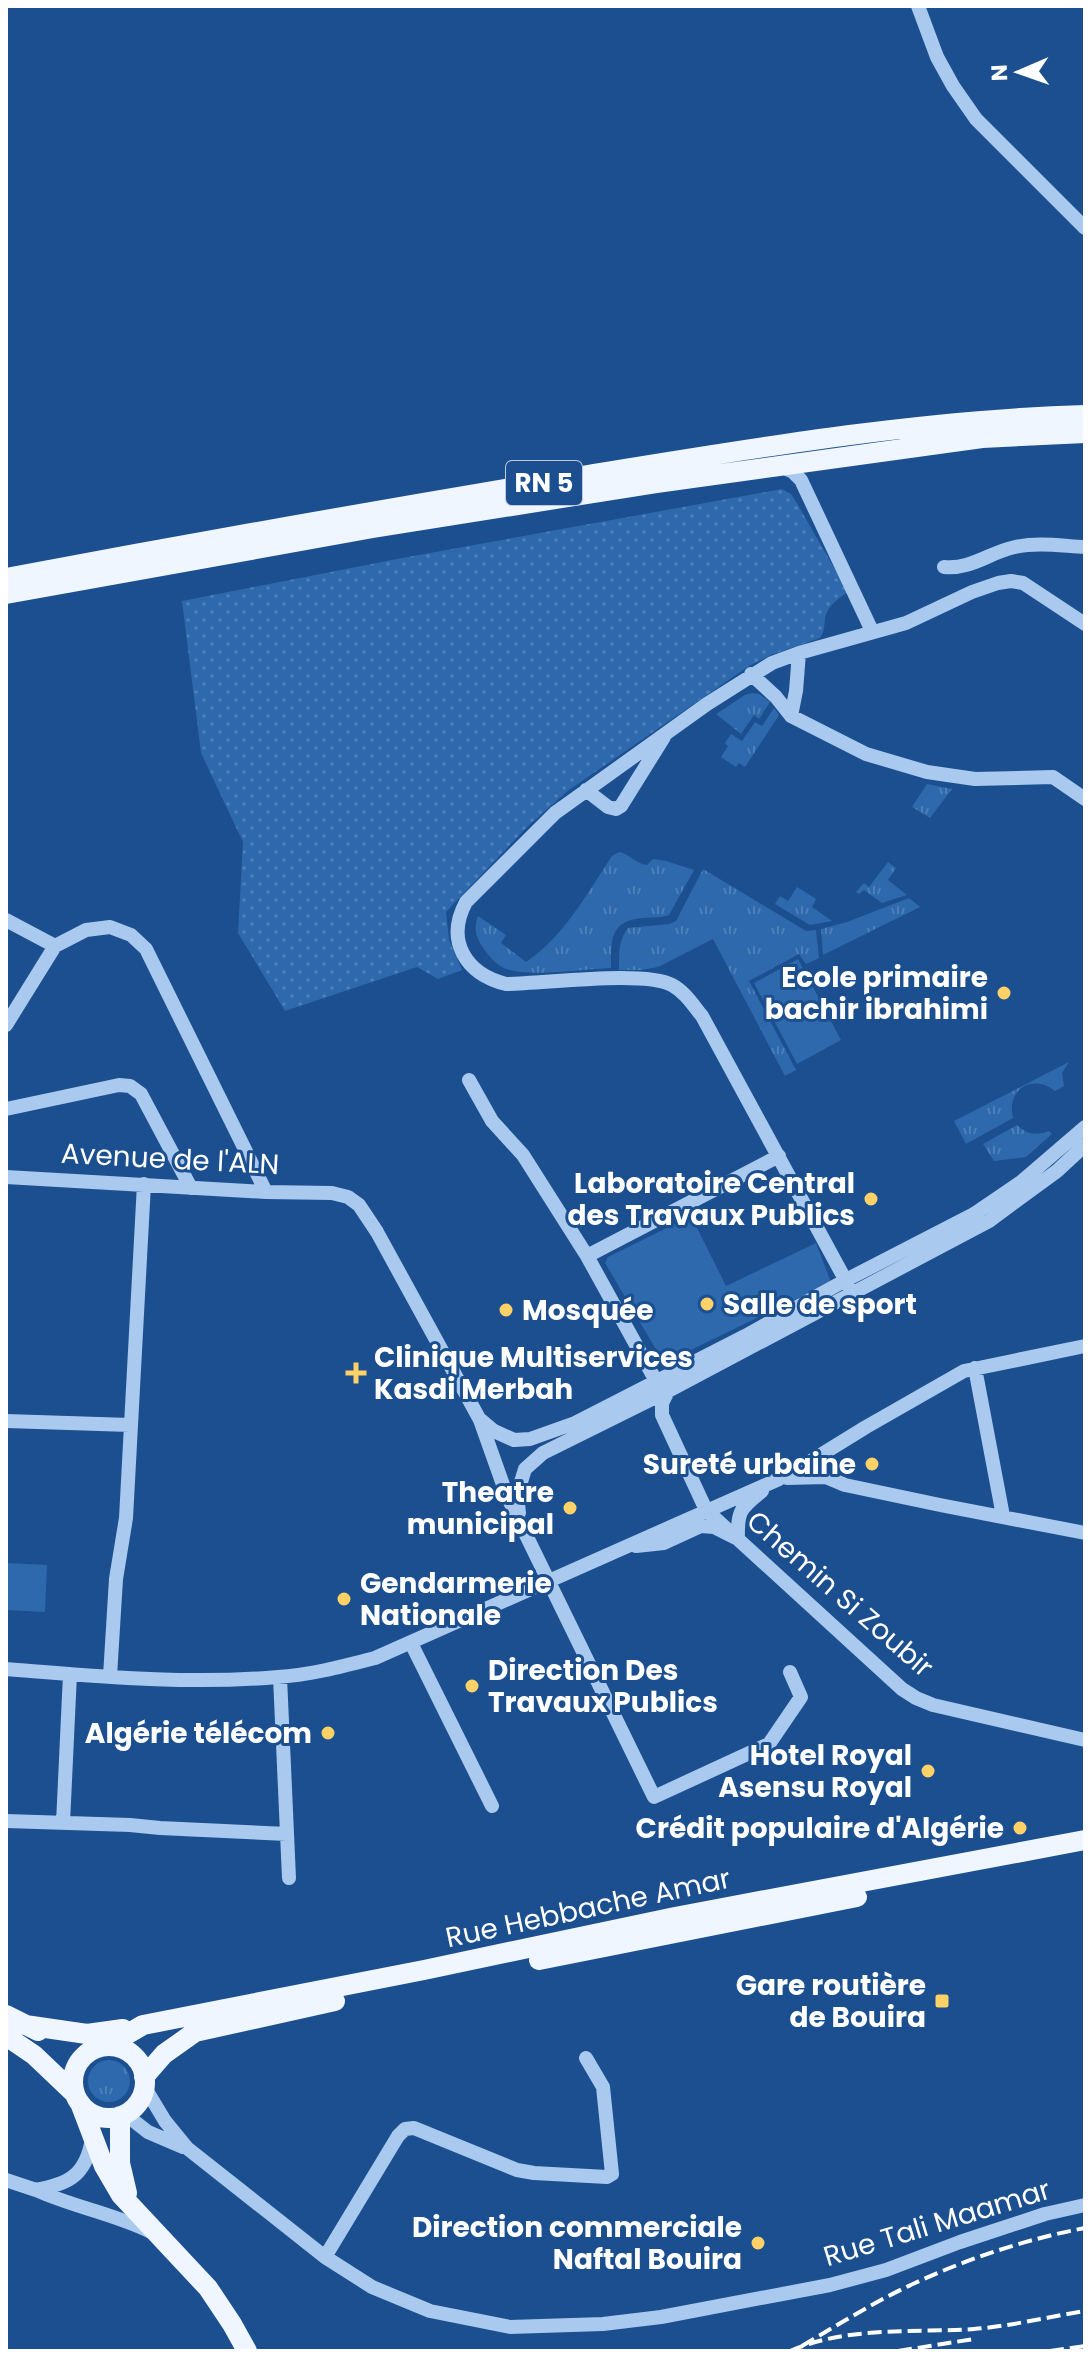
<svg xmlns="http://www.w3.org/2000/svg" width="1091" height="2357" font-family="Poppins,sans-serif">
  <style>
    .grass { fill: url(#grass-tufts) }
    .park { fill: url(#park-dots) }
    .pitch { fill: #2e69ad }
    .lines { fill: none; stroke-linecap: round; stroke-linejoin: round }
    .minor { stroke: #a9c9ee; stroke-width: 14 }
    .major { stroke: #f0f6ff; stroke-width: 20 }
    .rail { stroke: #fff; stroke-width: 4; stroke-dasharray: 14 6; stroke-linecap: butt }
    .poi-dot { fill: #ffd166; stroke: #1b4f8f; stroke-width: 3 }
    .labels { text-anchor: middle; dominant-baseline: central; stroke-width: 6; stroke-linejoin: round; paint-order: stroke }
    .shield { fill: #1b4f8f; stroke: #bbcadd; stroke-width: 2 }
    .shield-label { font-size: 26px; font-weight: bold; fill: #fff }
    .poi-label { font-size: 28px; font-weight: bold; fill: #fff; stroke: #1b4f8f; text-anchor: end }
    .street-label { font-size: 28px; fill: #fff; stroke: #1b4f8f }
  </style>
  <defs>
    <pattern id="grass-tufts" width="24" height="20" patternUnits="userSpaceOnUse" patternTransform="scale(2)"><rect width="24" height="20" fill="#2e69ad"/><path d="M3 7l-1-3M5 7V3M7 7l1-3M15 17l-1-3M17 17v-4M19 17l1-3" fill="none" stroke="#4d80b9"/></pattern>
    <pattern id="park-dots" width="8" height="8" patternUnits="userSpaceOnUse" patternTransform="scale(2)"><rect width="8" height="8" fill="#2e69ad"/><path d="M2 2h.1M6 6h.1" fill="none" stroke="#4d80b9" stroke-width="1.8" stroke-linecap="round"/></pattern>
  </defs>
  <rect width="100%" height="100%" fill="#1b4f8f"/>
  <!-- grass -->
  <path class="grass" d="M752 693 759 694 770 702 759 719 754 715 741 734 716 714 745 695Z
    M774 708 779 715 745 767 739 763 736 767 721 757 728 746 725 743 731 734 742 741 755 722 762 726Z
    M927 784 952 789 930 818 912 807Z
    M619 852C630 854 636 864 647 865L653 859 666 861 694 870 669 915C661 918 653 917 644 918 610 920 611 939 611 968 585 969 527 978 504 968 494 963 488 955 482 946 475 935 474 928 478 916L506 935 501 943 526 962C564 937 587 893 612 856Z
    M888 862 896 868 888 880 907 895 882 903 864 890 859 894 856 892 864 883 869 887Z
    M703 869 806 931 816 930 819 958 806 964 799 954 749 981 796 1070 785 1076 713 939 658 967 641 970H619C619 954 618 941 628 928L669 924 676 921Z
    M797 887 816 899 812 907 832 921 810 925 775 904 780 896 788 901Z
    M909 898 920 907 823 955 821 929 847 922Z
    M1069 1062 1062 1073 1064 1086 1055 1091C1032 1073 1006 1090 1013 1118L966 1144 954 1121Z
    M1017 1125C1026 1134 1036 1136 1049 1131L1052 1134 1026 1157 994 1161 983 1144Z
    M88 2081a21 21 0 1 1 42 0a21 21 0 1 1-42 0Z"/>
  <!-- park -->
  <path class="park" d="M782 489 791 494 795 500 848 592C838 599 828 605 825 618 824 626 825 630 820 638L771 655 749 666 569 790 528 826 446 912 449 940 462 970 438 979 417 967 285 1011 238 933 243 842 201 753 182 601 397 559Z"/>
  <!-- pitch -->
  <path class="pitch" d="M798 959 841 1040 797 1064 754 983Z
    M691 1216 726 1286 816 1243 831 1282 664 1363 605 1263 608 1257Z
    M6 1563 47 1565 45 1612 6 1610Z"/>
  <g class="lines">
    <!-- minor -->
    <path class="minor" d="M918 6 937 57 953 86 976 119 1085 228
      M780 466 793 472 801 480 872 631
      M944 567C971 570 990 552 1015 547 1038 542 1062 546 1085 547
      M751 674 776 697 791 716 866 754 927 772 975 779 1053 777 1085 799
      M791 716 796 691 799 653
      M586 790 608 807 616 809 621 806 664 737
      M6 920 55 946
      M6 1025 55 946 86 930 110 927 131 935 146 949 266 1192
      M469 1080 492 1121 523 1155 587 1256 656 1381
      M6 1109 119 1085 130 1086 141 1094 191 1188
      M6 1177 266 1192 332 1193 348 1197 359 1205 377 1232 480 1420 507 1496 654 1797 769 1744 801 1697 790 1672
      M587 1256 779 1156
      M853 1294 702 1016C693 1005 685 992 672 985 643 970 543 984 506 984 466 974 445 941 466 902L555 813 707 704 772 663 799 653 906 623 972 592 998 583 1011 581 1023 583 1085 624
      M975 1368 1003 1516
      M668 1391 662 1403V1415L706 1510 902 1689 916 1698 933 1705 1085 1740
      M481 1420 494 1431 514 1440 530 1439 575 1423 745 1336 846 1280 974 1214 1021 1182 1085 1127
      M6 1421 130 1425
      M787 1478 826 1477 845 1485 940 1505 1085 1533
      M519 1513 517 1495 525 1469 543 1453 668 1391 989 1221 1057 1171 1085 1145
      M636 1546 664 1543 701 1526 714 1527 738 1539C737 1510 741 1508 762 1491
      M411 1643 492 1806
      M6 1669C96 1676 187 1685 278 1677 311 1675 343 1666 375 1658L779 1479 806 1464 866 1427 964 1371 1085 1346
      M110 1676 116 1579 126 1518 144 1184
      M280 1677 289 1878
      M6 1821 130 1825 160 1828 287 1834
      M63 1823 70 1674
      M144 2086 165 2121 187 2148 325 2257 372 2287 430 2311 510 2327 603 2324 661 2317 830 2285 886 2270 960 2242 1045 2214 1085 2205
      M125 2114 148 2132 183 2147
      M92 2139C86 2175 69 2184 36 2190 73 2207 115 2214 151 2232
      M6 2180 36 2190
      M325 2257 398 2136 405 2129 414 2128 517 2170 534 2173 607 2177 612 2174 603 2087 586 2058"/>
    <!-- major -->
    <path class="major" d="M6 578C198 542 390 508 582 476 748 449 917 420 1085 415
      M6 594 373 528 656 483 982 438 1085 433
      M539 1960 857 1897
      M6 2015 38 2031
      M25 2025 87 2034 123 2029
      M6 2036 34 2055 75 2094
      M107 2046 143 2025 424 1970 675 1917 1085 1840
      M73 2082a36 36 0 1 1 72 0a36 36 0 1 1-72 0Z
      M144 2077 164 2054 195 2032 335 2001
      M80 2103 104 2166 121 2195 208 2288 232 2324 247 2351
      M120 2116V2163L127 2193"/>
    <!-- rail -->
    <path class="rail" d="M802 2346C839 2324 876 2301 915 2283 969 2258 1027 2239 1085 2228
      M790 2351C847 2326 914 2333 974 2329 1011 2326 1048 2317 1085 2311
      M898 2351 974 2339
      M1050 2351 1085 2346"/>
  </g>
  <!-- markers -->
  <g class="poi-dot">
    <circle cx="1004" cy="993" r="8"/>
    <circle cx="871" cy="1199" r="8"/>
    <circle cx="707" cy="1304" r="8"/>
    <circle cx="506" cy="1310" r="8"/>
    <path d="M352 1361h8v8h8v8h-8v8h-8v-8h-8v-8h8z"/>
    <circle cx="872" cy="1464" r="8"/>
    <circle cx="570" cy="1508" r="8"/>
    <circle cx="344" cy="1599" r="8"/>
    <circle cx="472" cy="1686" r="8"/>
    <circle cx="328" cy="1733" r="8"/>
    <circle cx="928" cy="1771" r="8"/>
    <circle cx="1020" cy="1828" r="8"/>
    <rect x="934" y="1993" width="16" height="16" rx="4"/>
    <circle cx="758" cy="2243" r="8"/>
  </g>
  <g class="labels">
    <!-- shield labels -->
    <rect class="shield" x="506" y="461" width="76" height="44" rx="6"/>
    <g class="shield-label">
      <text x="544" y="483">RN 5</text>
    </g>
    <!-- poi labels -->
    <g class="poi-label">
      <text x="988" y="977">Ecole primaire<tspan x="988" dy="32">bachir ibrahimi</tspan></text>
      <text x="855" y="1183">Laboratoire Central<tspan x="855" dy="32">des Travaux Publics</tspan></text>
      <text x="723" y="1304" text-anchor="start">Salle de sport</text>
      <text x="522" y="1310" text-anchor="start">Mosquée</text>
      <text x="374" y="1357" text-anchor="start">Clinique Multiservices<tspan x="374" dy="32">Kasdi Merbah</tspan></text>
      <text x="856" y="1464">Sureté urbaine</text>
      <text x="554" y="1492">Theatre<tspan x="554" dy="32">municipal</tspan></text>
      <text x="360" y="1583" text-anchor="start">Gendarmerie<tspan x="360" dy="32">Nationale</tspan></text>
      <text x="488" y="1670" text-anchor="start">Direction Des<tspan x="488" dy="32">Travaux Publics</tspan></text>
      <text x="312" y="1733">Algérie télécom</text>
      <text x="912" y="1755">Hotel Royal<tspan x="912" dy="32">Asensu Royal</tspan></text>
      <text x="1004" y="1828">Crédit populaire d'Algérie</text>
      <text x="926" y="1985">Gare routière<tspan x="926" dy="32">de Bouira</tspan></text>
      <text x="742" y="2227">Direction commerciale<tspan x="742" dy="32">Naftal Bouira</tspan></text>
    </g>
    <!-- street labels -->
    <g class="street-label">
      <text transform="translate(170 1159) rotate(3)">Avenue de l'ALN</text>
      <text transform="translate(840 1594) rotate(41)">Chemin Si Zoubir</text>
      <text transform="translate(588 1908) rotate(-12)">Rue Hebbache Amar</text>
      <text transform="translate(937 2223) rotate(-17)">Rue Tali Maamar</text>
    </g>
  </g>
  <!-- border -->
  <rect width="1091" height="2357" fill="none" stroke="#ffffff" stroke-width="16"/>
  <!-- north arrow -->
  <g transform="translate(1019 72) rotate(268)" stroke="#1b4f8f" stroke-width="6" paint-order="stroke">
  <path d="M0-6L14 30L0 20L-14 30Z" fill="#ffffff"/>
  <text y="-12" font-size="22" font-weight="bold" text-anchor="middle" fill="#ffffff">N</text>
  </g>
</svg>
